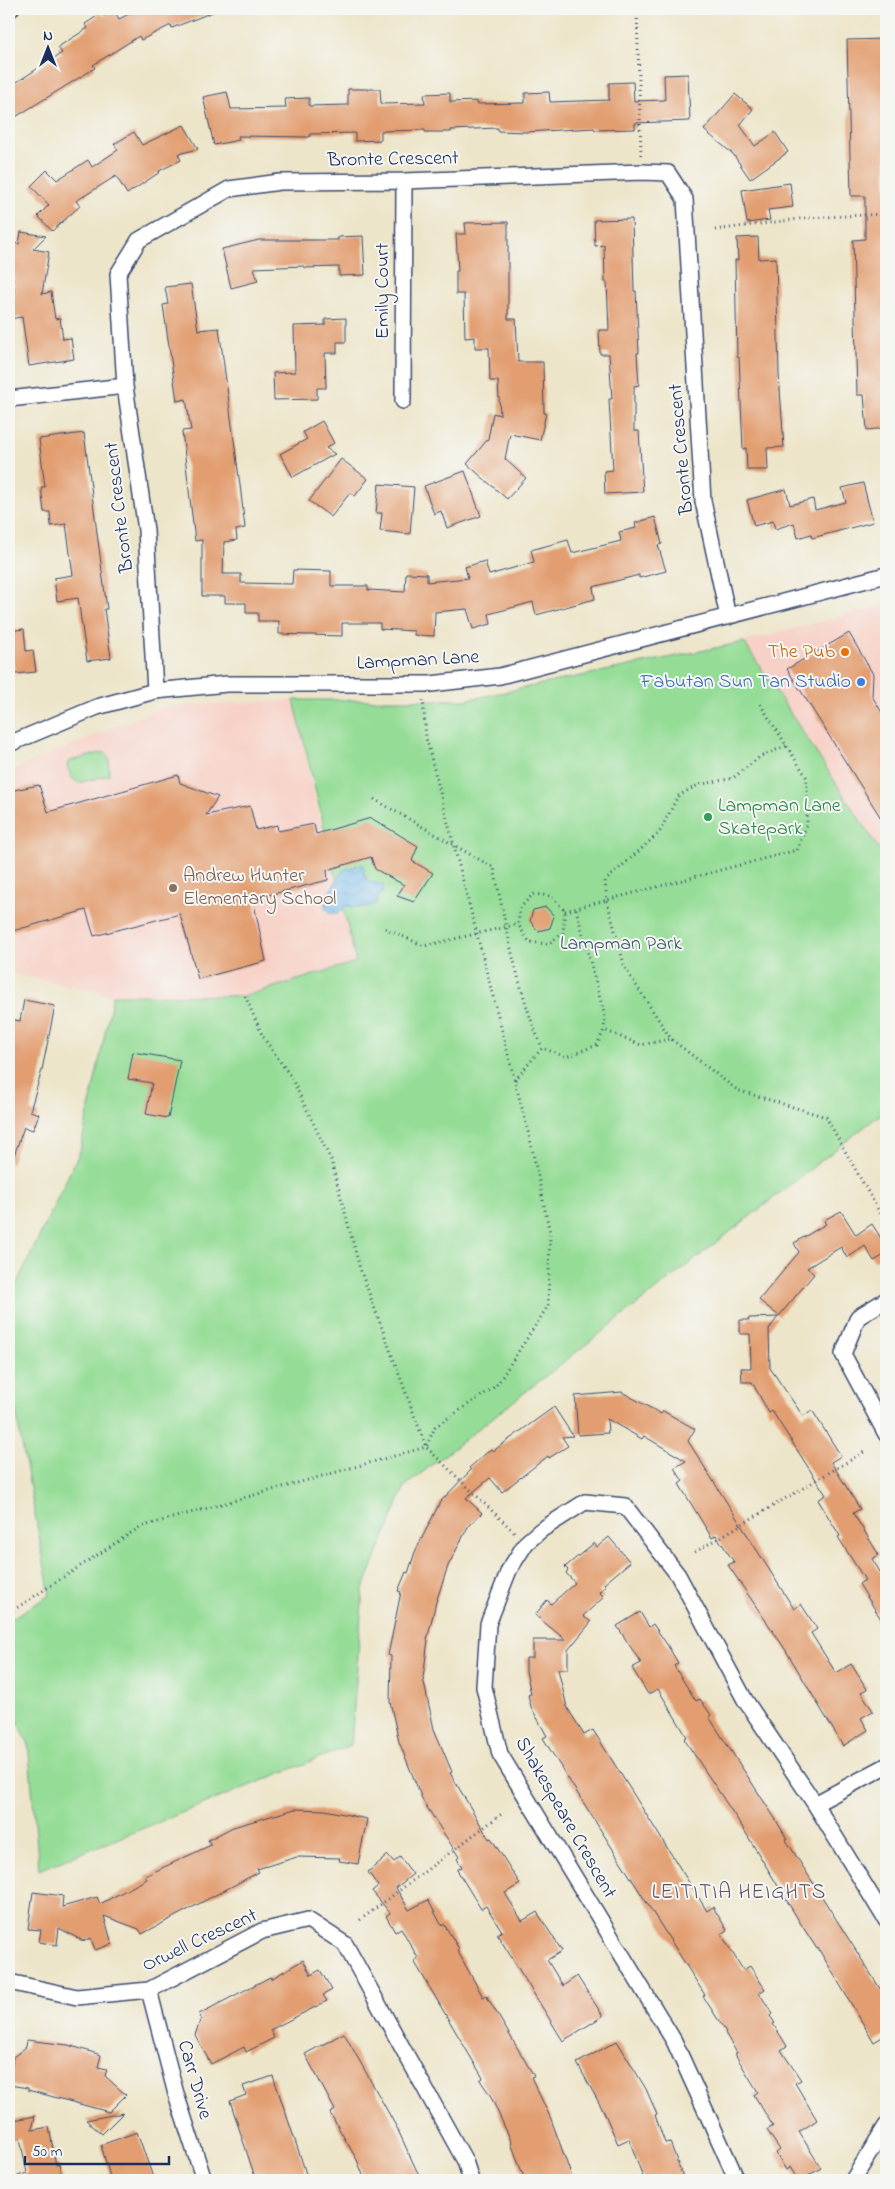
<svg xmlns="http://www.w3.org/2000/svg" width="895" height="2189" font-family="'Indie Flower',sans-serif">
  <style>
    .built { fill: #f7d1c7 }
    .park { fill: #95dd97; stroke: #58867a }
    .water { fill: url(#water-waves); stroke: #4976a6 }
    .building { fill: #e29d70 }
    .lines { fill: none; stroke-linecap: round; stroke-linejoin: round }
    .street-casing { stroke: #3a4a6e; stroke-width: 18 }
    .path { stroke: #3a4a6e; stroke-width: 3; stroke-dasharray: 1 4; stroke-linecap: butt }
    .street { stroke: #fff; stroke-width: 15 }
    .food-dot { fill: #e8710a; stroke: #f6f6f2; stroke-width: 2 }
    .shop-dot { fill: #3f7fe0; stroke: #f6f6f2; stroke-width: 2 }
    .leisure-dot { fill: #2e9e5b; stroke: #f6f6f2; stroke-width: 2 }
    .education-dot { fill: #8d6e63; stroke: #f6f6f2; stroke-width: 2 }
    .labels { text-anchor: middle; dominant-baseline: central; stroke-width: 4; stroke-linejoin: round; paint-order: stroke }
    .street-label { font-size: 20px; fill: #1b2f5e; stroke: #f6f6f2 }
    .food-label { font-size: 20px; fill: #c56008; stroke: #f6f6f2; text-anchor: end }
    .shop-label { font-size: 20px; fill: #366cbe; stroke: #f6f6f2; text-anchor: end }
    .leisure-label { font-size: 20px; fill: #27864d; stroke: #f6f6f2; text-anchor: start }
    .education-label { font-size: 20px; fill: #785e54; stroke: #f6f6f2; text-anchor: start }
    .park-label { font-size: 20px; fill: #3a5a6c; stroke: #f6f6f2 }
    .neighbourhood-label { font-size: 21px; letter-spacing: 1px; fill: #615664; stroke: #f6f6f2 }
  </style>
  <defs>
    <pattern id="water-waves" width="16" height="10" patternUnits="userSpaceOnUse" patternTransform="scale(1.25)"><rect width="16" height="10" fill="#77bcee"/><path d="M0 5q4-4 8 0t8 0" fill="none" stroke="#6199c4"/></pattern>
  </defs>
  <rect width="100%" height="100%" fill="#f6f6f2"/>
  <filter id="ink" filterUnits="userSpaceOnUse"><feTurbulence type="fractalNoise" baseFrequency=".02" numOctaves="2"/><feDisplacementMap in="SourceGraphic" scale="10" xChannelSelector="R" yChannelSelector="G"/><feConvolveMatrix kernelMatrix="1 2 1 2 8 2 1 2 1" color-interpolation-filters="sRGB"/></filter>
  <filter id="wash" filterUnits="userSpaceOnUse"><feTurbulence type="fractalNoise" baseFrequency=".0096" numOctaves="4" result="noise"/><feDisplacementMap in="SourceGraphic" scale="20" xChannelSelector="R" yChannelSelector="G"/><feGaussianBlur stdDeviation="1.12" result="paint"/><feColorMatrix in="noise" values="0 0 0 0 0 0 0 0 0 0 0 0 0 0 0 0 0 1.4 0 .05"/><feComposite in="paint" operator="in"/></filter>
  <g filter="url(#wash)">
    <rect width="100%" height="100%" fill="#ede5c9"/>
    <!-- built -->
    <path class="built" d="M886 604V860L744 642Z
      M294 700 318 814 356 962 245 996 113 995 9 973V771L163 707Z"/>
    <!-- park -->
    <path class="park" d="M744 642 886 860V1110L405 1486 363 1590 351 1745 39 1870 28 1742 9 1704V1620L50 1595 9 1375V1300L80 1151 113 995 245 996 356 962 294 700H466Z
      M104 752 109 758V775L78 783 72 778 67 766 70 761Z"/>
    <!-- water -->
    <path class="water" d="M363 864 365 876 369 882 383 885V893L379 895 376 904 366 908 347 906 338 913H330L325 908V899L343 870Z"/>
    <g id="blocks">
      <!-- building -->
      <path class="building" d="M139 9 218 10 172 28 171 25 141 40 139 36 93 65 95 68 9 121V87L62 53 58 47 88 28 85 24 102 13 104 16 114 10 119 19Z
        M886 39V428L867 430 864 395H857L853 240 865 239V196H851L847 40Z
        M688 74 690 121 635 123V129L595 130 594 128 526 132 498 131V128L451 130V132H425V130L381 131V140L355 141V133L310 134V137L238 136 239 140 214 145 203 97 227 92 231 109 286 108 285 99 309 98V106L348 105V89H380L381 104 425 103 424 94 450 93V102L477 101V104L525 103V93L549 92 550 102 609 100V83L633 82 634 101 665 100 664 75Z
        M735 94 753 109 740 125 755 146 775 132 788 152 750 179 733 154 704 130Z
        M184 125 198 149 178 154 181 160 159 171 160 172 127 194 116 176 76 201 80 206 52 231 38 216 49 205 31 186 47 170 57 180 88 160 92 167 118 150 114 144 134 132 142 145Z
        M790 183 793 207 768 210 770 220 747 223 742 190Z
        M632 219 634 291H636L639 353H637L639 385 634 386V431H639L643 492 605 494 604 471 613 470 609 399H612L609 354H600L599 330H609L607 282H605L604 245 595 246 594 220Z
        M508 222V319H516L518 362H543L544 413H546L540 440 510 434 505 459 526 478 507 499 467 464 488 439 493 413 500 415 498 381H490L489 348H475V337L465 338 464 294H456V271H458L456 234H466L465 223Z
        M21 232 46 236 33 249 49 252 42 294 51 292 55 319 60 318 63 339 71 338 74 359 29 366 22 317 9 319V296L15 295 11 266H9V242L19 244Z
        M363 236 365 275 339 276V267L304 268V266L254 268 258 281 231 288 222 249 259 240H338V237Z
        M758 237 759 259 776 258 779 375 784 447 767 448 768 470H747L746 448 743 449 739 357H737L735 260H738L737 238Z
        M191 284 198 330 219 328 240 485 245 528 236 530 237 540 224 542 223 574H241V583L292 584 293 570 331 571V586H368V590L405 592 406 573 427 574V582L468 578 465 567 485 561 489 575 534 562 531 550 568 540 572 553 621 541 619 532 636 528 635 523 655 517 662 544 658 545 666 571 639 578V575L593 587 595 599 536 615 533 602 489 614 491 624 473 629 467 609 435 612 434 636 414 635V631L380 629V623H342V636L279 634V621H258V613H246V603H225V596H202V540L195 541 182 431 191 430 186 399 177 401 163 305 168 304 165 287Z
        M346 318V342H337V353H325L326 388H317V399L274 400 273 373 295 372 294 326 325 325V319Z
        M322 421 334 443 326 448 335 454 293 477 280 454 307 439 303 432Z
        M84 433 107 609H104L111 658 87 661 78 598 57 601 54 578 73 575 66 524 51 526 50 512H44L41 487H45L39 439Z
        M341 459 368 479 355 496 350 493 331 517 309 501Z
        M465 471 481 516 447 528 441 511 434 514 424 486Z
        M863 483 873 522 812 538 811 534 798 538 794 523 775 529 773 521 754 526 747 500 786 489 790 505 813 499 815 510 846 502 842 488Z
        M379 484 414 487 410 534 380 531 382 513H376Z
        M24 629 26 651 33 650 36 672 15 674 13 660 9 661V631Z
        M849 633 873 674 872 696 886 719V826L787 669Z
        M178 775 180 783 218 797 206 815 250 806 256 830 277 825 278 831 314 824 316 834 371 818 418 846 412 861 433 873 414 902 397 896 404 885 375 869 371 857 327 870 328 880 253 899 266 961 198 979 180 914 94 936 86 910 9 932V791L39 785 48 812Z
        M546 907 554 916 550 928 538 931 530 921 533 910Z
        M24 1000 55 1006 42 1070 30 1111 39 1114 33 1130 24 1127 11 1164H9V1019L20 1021Z
        M133 1052 180 1060 168 1118 146 1114 152 1083 128 1079Z
        M841 1211 856 1235 872 1224 886 1246V1254L874 1261 865 1246 847 1258 841 1247 807 1268 814 1274 779 1316 759 1300 799 1252 794 1243 826 1224 824 1221 826 1219Z
        M778 1317 769 1329 770 1368 803 1416 812 1410 841 1456 831 1462 860 1509 853 1513 879 1555 872 1559 886 1581V1627L859 1584 865 1580 838 1537 840 1536 818 1500 826 1495 772 1411 769 1413 752 1382H742L741 1368H751L750 1334H740V1320H749V1318Z
        M622 1392 661 1414 663 1411 695 1429 688 1441 794 1609 801 1604 817 1629 811 1633 836 1673 851 1664 867 1689 861 1692 873 1711 861 1718 868 1730 843 1746 785 1649 728 1565 734 1562 716 1535 712 1538 679 1484 683 1481 674 1468 686 1461 644 1436 642 1439 607 1419 608 1433 578 1435 575 1396Z
        M554 1407 573 1436 562 1437 568 1446 549 1458 548 1456 502 1492 490 1478 466 1498 482 1513 469 1525 448 1566 436 1602 427 1640H428L423 1678 434 1729 452 1772 450 1773 489 1839 491 1838 520 1884 505 1893 522 1921 537 1912 562 1951 547 1960 563 1986 577 1976 603 2016 563 2041 497 1934 502 1931 486 1906 481 1909 457 1870 462 1867 457 1859 459 1857 423 1801 399 1742 390 1702 391 1656 388 1655 401 1592 398 1591 406 1572 408 1573 415 1552 440 1502 471 1470 469 1468 484 1455 491 1449 493 1451Z
        M609 1537 630 1562 604 1584 606 1586 599 1592 604 1597 583 1616 591 1622 568 1650V1669H558L567 1707 584 1735 593 1730 707 1911 713 1907 727 1930 721 1934 743 1970 750 1966 765 1989 759 1993 773 2014 770 2016 775 2023 773 2024 787 2046 781 2050 801 2080 795 2083 817 2120 799 2132 821 2168 801 2180H798L790 2167 786 2170 776 2153 780 2150 767 2130 773 2126 754 2095 758 2092 735 2054 737 2053 725 2033 726 2032 703 1996 705 1995 559 1764 543 1738 547 1736 531 1707 528 1695 531 1694 526 1671V1658H533V1640H566L535 1615 547 1600 551 1604 575 1583 566 1573 568 1570 565 1567 594 1543 597 1547Z
        M640 1612 649 1627 653 1624 668 1646 678 1663 674 1666 696 1701 700 1699 711 1715 709 1717 776 1820 787 1839 786 1840 886 1998V2035L874 2042 818 1948 817 1949 801 1924 741 1825 684 1739 687 1737 658 1689 648 1694 632 1668 641 1663 617 1626Z
        M295 1809 325 1810 367 1819 358 1864 339 1861 340 1858 297 1857 257 1869 259 1872 142 1934 139 1929 104 1916 112 1944 95 1950 91 1938 83 1941 59 1928 57 1945 39 1942 41 1930 28 1929 33 1892 63 1896 62 1907 97 1897 100 1904 147 1879 145 1876 211 1845 208 1840 233 1827Z
        M388 1855 394 1862 400 1857 413 1874 396 1888 409 1910 428 1900 442 1926 444 1924 459 1949 457 1950 483 1997 486 1995 534 2076 531 2077 551 2119 573 2180H525L511 2143H512L490 2095 480 2080 483 2078 414 1961 418 1958 401 1928 395 1932 386 1916 390 1913 372 1891 378 1886 368 1872Z
        M303 1960 311 1975 320 1970 332 1990 323 1995 327 2001 270 2030 274 2038 246 2052 244 2047 211 2064 195 2035 201 2018 199 2014 270 1977 271 1979Z
        M344 2033 397 2128 421 2180H365L357 2160 330 2113 335 2110 305 2054Z
        M27 2040 68 2045 101 2055 98 2067 107 2069 105 2076 126 2095 109 2112 28 2090V2088L9 2085 13 2057 26 2047Z
        M617 2041 646 2089 657 2114 655 2115 665 2143 670 2142 684 2180H644L629 2139 618 2144 604 2112 577 2063Z
        M273 2076 300 2155 308 2180H256L251 2165 230 2101 246 2095 243 2086Z
        M123 2113 102 2134 86 2120Z
        M35 2116 32 2130 49 2127 56 2165 59 2164 63 2180H18V2176L27 2173 20 2138 12 2140 9 2121Z
        M137 2132 154 2180H111L101 2145Z"/>
    </g>
  </g>
  <g filter="url(#ink)">
    <use href="#blocks" fill-opacity="0" stroke="#3a4a6e" stroke-width="1"/>
    <g class="lines">
      <!-- street casing -->
      <g class="street-casing">
        <path id="street" d="M9 10 11 9
          M9 399 125 386
          M403 401 404 181
          M155 691 146 530 125 386 118 274 139 240 229 189 280 182 404 181 642 172 668 173 685 199 703 501 728 617
          M9 744 97 707 155 691 227 684H431L500 676 886 575
          M886 1300 858 1317 843 1354 886 1434
          M815 1804 886 1766
          M9 1982 77 1997 149 1990 262 1931 308 1920 345 1944 465 2161 471 2180
          M149 1990 176 2094 204 2180
          M737 2180 674 2041 500 1754 484 1687 488 1624 509 1570 526 1543 541 1530 585 1502 625 1506 678 1575 745 1700 815 1804 886 1920
          M853 2180 886 2126"/>
      </g>
      <!-- path -->
      <path class="path" d="M637 9 641 156
        M715 230 806 218 886 214
        M786 746 761 756 733 778 698 785 678 796 659 833 605 881 607 901 625 968 671 1039 737 1090 826 1117 886 1224
        M374 799 494 868C506 928 518 991 542 1048
        M576 909 605 1017 604 1030
        M565 911 797 850 807 824V778L760 704
        M385 928 424 946 518 924 520 908 533 894 551 896 565 911 563 933 548 944 529 942 518 924
        M245 996 263 1037 291 1077 331 1160 360 1269 426 1447 435 1427 496 1386 548 1306 550 1233 530 1139 426 738 423 700
        M515 1080 542 1048 566 1057 597 1045 604 1030 641 1045 671 1039
        M695 1552 864 1452
        M9 1613 140 1527 426 1447 514 1532
        M360 1920 503 1813"/>
      <!-- street -->
      <use href="#street" class="street"/>
    </g>
  </g>
  <!-- markers -->
  <circle class="food-dot" cx="845" cy="652" r="5"/>
  <circle class="shop-dot" cx="861" cy="682" r="5"/>
  <circle class="leisure-dot" cx="708" cy="817" r="5"/>
  <circle class="education-dot" cx="173" cy="888" r="5"/>
  <g class="labels">
    <!-- street labels -->
    <g class="street-label">
      <text transform="translate(393 160) rotate(-1)">Bronte Crescent</text>
      <text transform="translate(383 291) rotate(-90)">Emily Court</text>
      <text transform="translate(682 449) rotate(-95)">Bronte Crescent</text>
      <text transform="translate(120 507) rotate(-97)">Bronte Crescent</text>
      <text transform="translate(418 661) rotate(-3)">Lampman Lane</text>
      <text transform="translate(565 1818) rotate(60)">Shakespeare Crescent</text>
      <text transform="translate(200 1941) rotate(-25)">Orwell Crescent</text>
      <text transform="translate(194 2080) rotate(74)">Carr Drive</text>
    </g>
    <!-- food labels -->
    <g class="food-label">
      <text x="835" y="652">The Pub</text>
    </g>
    <!-- shop labels -->
    <g class="shop-label">
      <text x="851" y="682">Fabutan Sun Tan Studio</text>
    </g>
    <!-- leisure labels -->
    <g class="leisure-label">
      <text x="718" y="806">Lampman Lane<tspan x="718" dy="23">Skatepark</tspan></text>
    </g>
    <!-- education labels -->
    <g class="education-label">
      <text x="183" y="876">Andrew Hunter<tspan x="183" dy="23">Elementary School</tspan></text>
    </g>
    <!-- park labels -->
    <g class="park-label">
      <text x="621" y="944">Lampman Park</text>
    </g>
    <!-- neighbourhood labels -->
    <g class="neighbourhood-label">
      <text x="739" y="1893">LEITITIA HEIGHTS</text>
    </g>
  </g>
  <!-- margin -->
  <rect width="895" height="2189" fill="none" stroke="#f6f6f2" stroke-width="30"/>
  <!-- north arrow -->
  <g transform="translate(48 48)" stroke="#f6f6f2" stroke-width="4" paint-order="stroke">
  <path d="M0-4L9 19L0 12L-9 19Z" fill="#1b2f5e"/>
  <text y="-8" font-size="14" font-weight="bold" text-anchor="middle" fill="#1b2f5e">N</text>
  </g>
  <!-- scale -->
  <path d="M25 2156v8h144v-8" fill="none" stroke="#1b2f5e" stroke-width="2.5"/>
  <text x="32" y="2156" font-size="15" fill="#1b2f5e" stroke="#f6f6f2" stroke-width="4" paint-order="stroke">50 m</text>
</svg>
